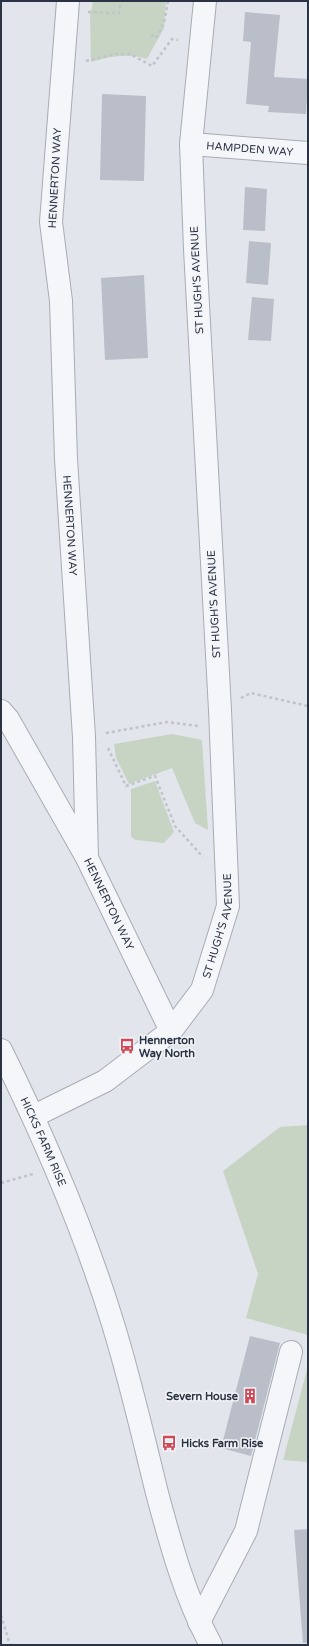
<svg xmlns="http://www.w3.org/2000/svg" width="309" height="1646" font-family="'Varela Round',sans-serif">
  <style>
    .green { fill: #c7d4c3 }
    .building { fill: #b9bec8 }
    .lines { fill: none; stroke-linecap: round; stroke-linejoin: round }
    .minor-casing { stroke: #a7acb5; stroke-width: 24 }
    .path { stroke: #c0c3ca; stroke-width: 2.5; stroke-dasharray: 3 3; stroke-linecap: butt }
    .minor { stroke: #f5f6f9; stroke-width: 22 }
    .labels { text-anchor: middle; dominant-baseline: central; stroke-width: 3; stroke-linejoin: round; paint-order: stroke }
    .street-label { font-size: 11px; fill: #2a3243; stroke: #f2f4f8 }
    .poi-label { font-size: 11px; font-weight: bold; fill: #2a3243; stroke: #f2f4f8; text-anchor: start }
  </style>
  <rect width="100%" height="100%" fill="#e2e5eb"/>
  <!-- green -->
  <path class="green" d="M93 1H166L164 28 147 59C128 53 110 56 91 62L90 16Z
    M172 734 202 740 208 830 195 823 172 768 129 784 116 758 114 744Z
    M155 781 174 832 164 843 136 840 131 837V789Z
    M308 1125V1335L246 1318 258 1274 223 1171 280 1127Z
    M308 1366V1462L283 1460Z"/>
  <!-- building -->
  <path class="building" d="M245 12 280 15 274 77 308 79 306 114 268 112 269 106 246 104 251 42 243 41Z
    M102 94 146 96 144 181 100 180Z
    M245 187 267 189 265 231 243 230Z
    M249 241 271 243 268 285 246 283Z
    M144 275 148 358 105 360 101 278Z
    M252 297 274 299 271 341 248 340Z
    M250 1336 280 1343 251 1456 221 1448Z
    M308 1529V1643H303L294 1530Z"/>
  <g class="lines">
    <!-- minor casing -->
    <g class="minor-casing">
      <g id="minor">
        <path id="s1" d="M68 1 51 222 61 301 66 459 84 737 87 858 171 1031"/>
        <path id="s2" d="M191 144 308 153"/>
        <path d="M1 711 8 719 86 856"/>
        <path id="s3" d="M1 1050C45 1139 84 1229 113 1324 130 1379 143 1436 157 1493 171 1545 185 1597 211 1645"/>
        <path id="s4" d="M34 1116 105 1081 171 1031 202 990 228 906 220 710 195 249 191 144 205 1"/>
        <path d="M199 1622 246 1531 291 1352"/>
      </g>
    </g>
    <!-- path -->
    <path class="path" d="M88 12 119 13 121 1
      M151 35 156 38 164 23 168 1
      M86 61 115 54H130L152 66 172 39 178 40
      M241 698 251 693 308 706
      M106 733 167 722 198 726
      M108 748 126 786 155 776 175 826 203 857
      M1 1183 33 1174
      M1 1615 10 1645"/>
    <!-- minor -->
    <use href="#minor" class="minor"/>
  </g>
  <!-- icons -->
  <defs>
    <g id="bus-bare" transform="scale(1.2)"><path d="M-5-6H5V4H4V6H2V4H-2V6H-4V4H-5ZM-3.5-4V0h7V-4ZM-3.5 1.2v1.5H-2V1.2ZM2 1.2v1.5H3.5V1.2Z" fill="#cf4857" stroke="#f2f4f8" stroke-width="2.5" paint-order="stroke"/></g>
    <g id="building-bare" transform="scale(1.2)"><path d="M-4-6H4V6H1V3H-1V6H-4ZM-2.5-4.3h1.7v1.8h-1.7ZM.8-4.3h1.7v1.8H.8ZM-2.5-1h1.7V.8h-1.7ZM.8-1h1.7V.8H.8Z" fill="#cf4857" stroke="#f2f4f8" stroke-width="2.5" paint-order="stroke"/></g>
  </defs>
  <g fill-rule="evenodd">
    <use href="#bus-bare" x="127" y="1046"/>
    <use href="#building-bare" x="250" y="1396"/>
    <use href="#bus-bare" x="169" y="1443"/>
  </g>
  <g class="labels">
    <!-- street labels -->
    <g class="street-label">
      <text stroke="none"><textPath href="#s2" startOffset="59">HAMPDEN WAY</textPath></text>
      <text transform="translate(55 178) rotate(-87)">HENNERTON WAY</text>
      <text transform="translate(197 280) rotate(-93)">ST HUGH'S AVENUE</text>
      <text stroke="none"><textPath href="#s1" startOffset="526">HENNERTON WAY</textPath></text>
      <text transform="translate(214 604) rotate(-93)">ST HUGH'S AVENUE</text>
      <text stroke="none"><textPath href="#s1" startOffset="910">HENNERTON WAY</textPath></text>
      <text stroke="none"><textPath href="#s4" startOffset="280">ST HUGH'S AVENUE</textPath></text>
      <text stroke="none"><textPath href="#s3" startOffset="101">HICKS FARM RISE</textPath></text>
    </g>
    <!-- poi labels -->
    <g class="poi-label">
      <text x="139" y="1040">Hennerton<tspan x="139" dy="13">Way North</tspan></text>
      <text x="238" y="1396" text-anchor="end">Severn House</text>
      <text x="181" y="1443">Hicks Farm Rise</text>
    </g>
  </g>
  <!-- border -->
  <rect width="309" height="1646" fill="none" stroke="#2a3243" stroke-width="4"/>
</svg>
